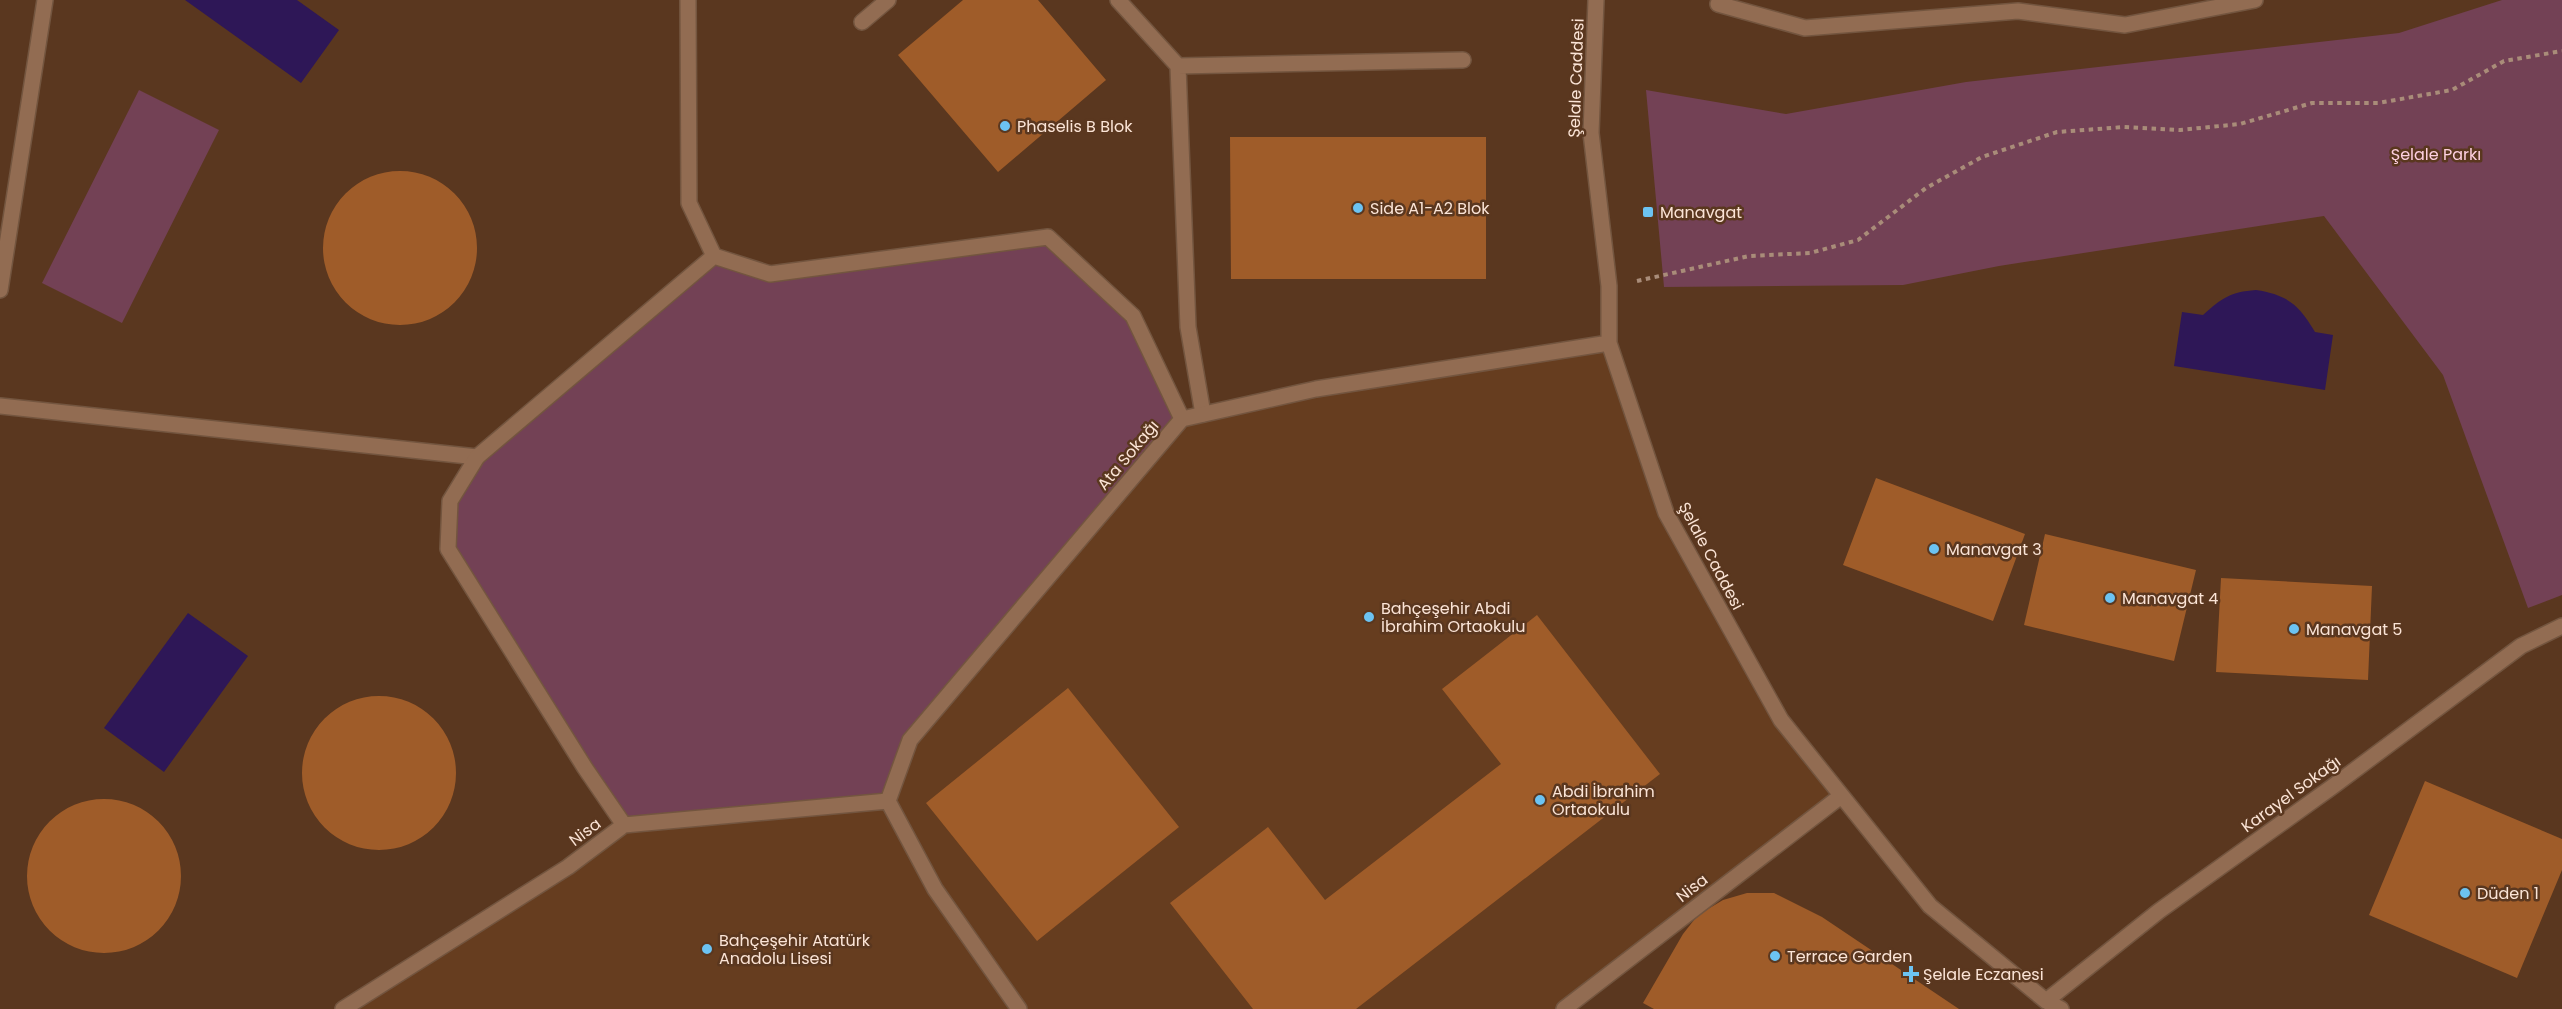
<svg xmlns="http://www.w3.org/2000/svg" width="2562" height="1009" font-family="Poppins,sans-serif">
  <style>
    .built { fill: #663d1f }
    .green { fill: #734155 }
    .water { fill: #2e1757 }
    .building { fill: #9f5c29 }
    .lines { fill: none; stroke-linecap: round; stroke-linejoin: round }
    .lane-casing { stroke: #73553f; stroke-width: 18 }
    .street-casing { stroke: #73553f; stroke-width: 18 }
    .path { stroke: #a98c79; stroke-width: 4; stroke-dasharray: 4.5 4.5; stroke-linecap: butt }
    .lane { stroke: #926c52; stroke-width: 15 }
    .street { stroke: #926c52; stroke-width: 15 }
    .poi-dot { fill: #6cc3f2; stroke: #5a371f; stroke-width: 2 }
    .labels { text-anchor: middle; dominant-baseline: central; stroke-width: 5; stroke-linejoin: round; paint-order: stroke }
    .street-label { font-size: 16px; fill: #fbe4d6; stroke: #5a371f }
    .poi-label { font-size: 16px; fill: #fbe4d6; stroke: #5a371f; text-anchor: start }
    .park-label { font-size: 16px; fill: #fed0e0; stroke: #5a371f }
  </style>
  <rect width="100%" height="100%" fill="#5a371f"/>
  <!-- built -->
  <path class="built" d="M1609 343 1666 513 1781 720 1841 796 1564 1009H343L624 825 910 740 1182 419Z"/>
  <!-- green -->
  <path class="green" d="M2502 0H2562V595L2528 608 2443 375 2324 216 1999 266 1903 285 1664 287 1646 90 1786 114 1966 82 2399 33Z
    M139 90 219 130 122 323 42 283Z
    M1048 237 1133 316 1182 419 910 740 888 801 624 825 448 549 450 501 477 457 714 256 770 274Z"/>
  <!-- water -->
  <path class="water" d="M185 0H297L339 30 301 83Z
    M2256 290C2288 295 2299 305 2315 332L2333 335 2325 390 2174 366 2182 312 2203 315C2222 298 2230 292 2256 290Z
    M188 613 248 656 164 772 104 728Z"/>
  <!-- building -->
  <path class="building" d="M963 0H1038L1106 80 998 172 898 55Z
    M1230 137H1486V279H1231Z
    M323 248a77 77 0 1 1 154 0a77 77 0 1 1-154 0Z
    M1876 478 2025 534 1993 621 1843 565Z
    M2045 534 2196 570 2174 661 2024 625Z
    M2221 578 2372 586 2368 680 2216 672Z
    M1537 615 1660 774 1356 1009H1253L1170 903 1268 827 1325 900 1501 764 1442 689Z
    M1068 688 1179 827 1037 941 926 803Z
    M302 773a77 77 0 1 1 154 0a77 77 0 1 1-154 0Z
    M2425 781 2562 839V870L2517 978 2369 915Z
    M27 876a77 77 0 1 1 154 0a77 77 0 1 1-154 0Z
    M1747 893H1774L1822 917 1959 1009H1654L1643 1003 1683 934 1698 915 1723 900Z"/>
  <g class="lines">
    <!-- lane casing -->
    <g class="lane-casing">
      <path id="lane" d="M1118 0 1178 66 1463 60
        M862 22 888 0
        M1178 66 1188 327 1203 414
        M0 290 45 0
        M0 406 477 457"/>
    </g>
    <!-- street casing -->
    <g class="street-casing">
      <path id="street" d="M688 0 689 203 714 256 770 274 1048 237 1133 316 1182 419
        M1596 0 1591 133 1609 286V343L1666 513 1781 720 1930 906 2046 1001 2061 1009
        M1718 4 1805 28 2018 11 2125 25 2255 0
        M888 801 910 740 1182 419 1316 389 1609 343
        M888 801 935 889 1019 1009
        M624 825 585 768 448 549 450 501 477 457 714 256
        M2046 1001 2159 911 2332 787 2521 646 2562 626
        M343 1009 568 867 624 825 888 801
        M1564 1009 1841 796"/>
    </g>
    <!-- path -->
    <path class="path" d="M1637 281 1749 256 1810 253 1858 240 1926 188 1982 157 2057 132 2124 127 2180 130 2240 124 2312 103H2378L2452 90 2504 61 2562 51"/>
    <!-- lane -->
    <use href="#lane" class="lane"/>
    <!-- street -->
    <use href="#street" class="street"/>
  </g>
  <!-- markers -->
  <g class="poi-dot">
    <circle cx="1005" cy="126" r="6"/>
    <circle cx="1358" cy="208" r="6"/>
    <rect x="1642" y="206" width="12" height="12" rx="3"/>
    <circle cx="1934" cy="549" r="6"/>
    <circle cx="2110" cy="598" r="6"/>
    <circle cx="1369" cy="617" r="6"/>
    <circle cx="2294" cy="629" r="6"/>
    <circle cx="1540" cy="800" r="6"/>
    <circle cx="2465" cy="893" r="6"/>
    <circle cx="707" cy="949" r="6"/>
    <circle cx="1775" cy="956" r="6"/>
    <path d="M1908 965h6v6h6v6h-6v6h-6v-6h-6v-6h6z"/>
  </g>
  <g class="labels">
    <!-- street labels -->
    <g class="street-label">
      <text transform="translate(1576 78) rotate(-88)">Şelale Caddesi</text>
      <text transform="translate(1128 455) rotate(-50)">Ata Sokağı</text>
      <text transform="translate(1711 556) rotate(62)">Şelale Caddesi</text>
      <text transform="translate(2291 794) rotate(-36)">Karayel Sokağı</text>
      <text transform="translate(585 832) rotate(-37)">Nisa</text>
      <text transform="translate(1692 888) rotate(-38)">Nisa</text>
    </g>
    <!-- poi labels -->
    <g class="poi-label">
      <text x="1017" y="126">Phaselis B Blok</text>
      <text x="1370" y="208">Side A1-A2 Blok</text>
      <text x="1660" y="212">Manavgat</text>
      <text x="1946" y="549">Manavgat 3</text>
      <text x="2122" y="598">Manavgat 4</text>
      <text x="1381" y="608">Bahçeşehir Abdi<tspan x="1381" dy="18">İbrahim Ortaokulu</tspan></text>
      <text x="2306" y="629">Manavgat 5</text>
      <text x="1552" y="791">Abdi İbrahim<tspan x="1552" dy="18">Ortaokulu</tspan></text>
      <text x="2477" y="893">Düden 1</text>
      <text x="719" y="940">Bahçeşehir Atatürk<tspan x="719" dy="18">Anadolu Lisesi</tspan></text>
      <text x="1787" y="956">Terrace Garden</text>
      <text x="1923" y="974">Şelale Eczanesi</text>
    </g>
    <!-- park labels -->
    <g class="park-label">
      <text x="2436" y="154">Şelale Parkı</text>
    </g>
  </g>
</svg>
